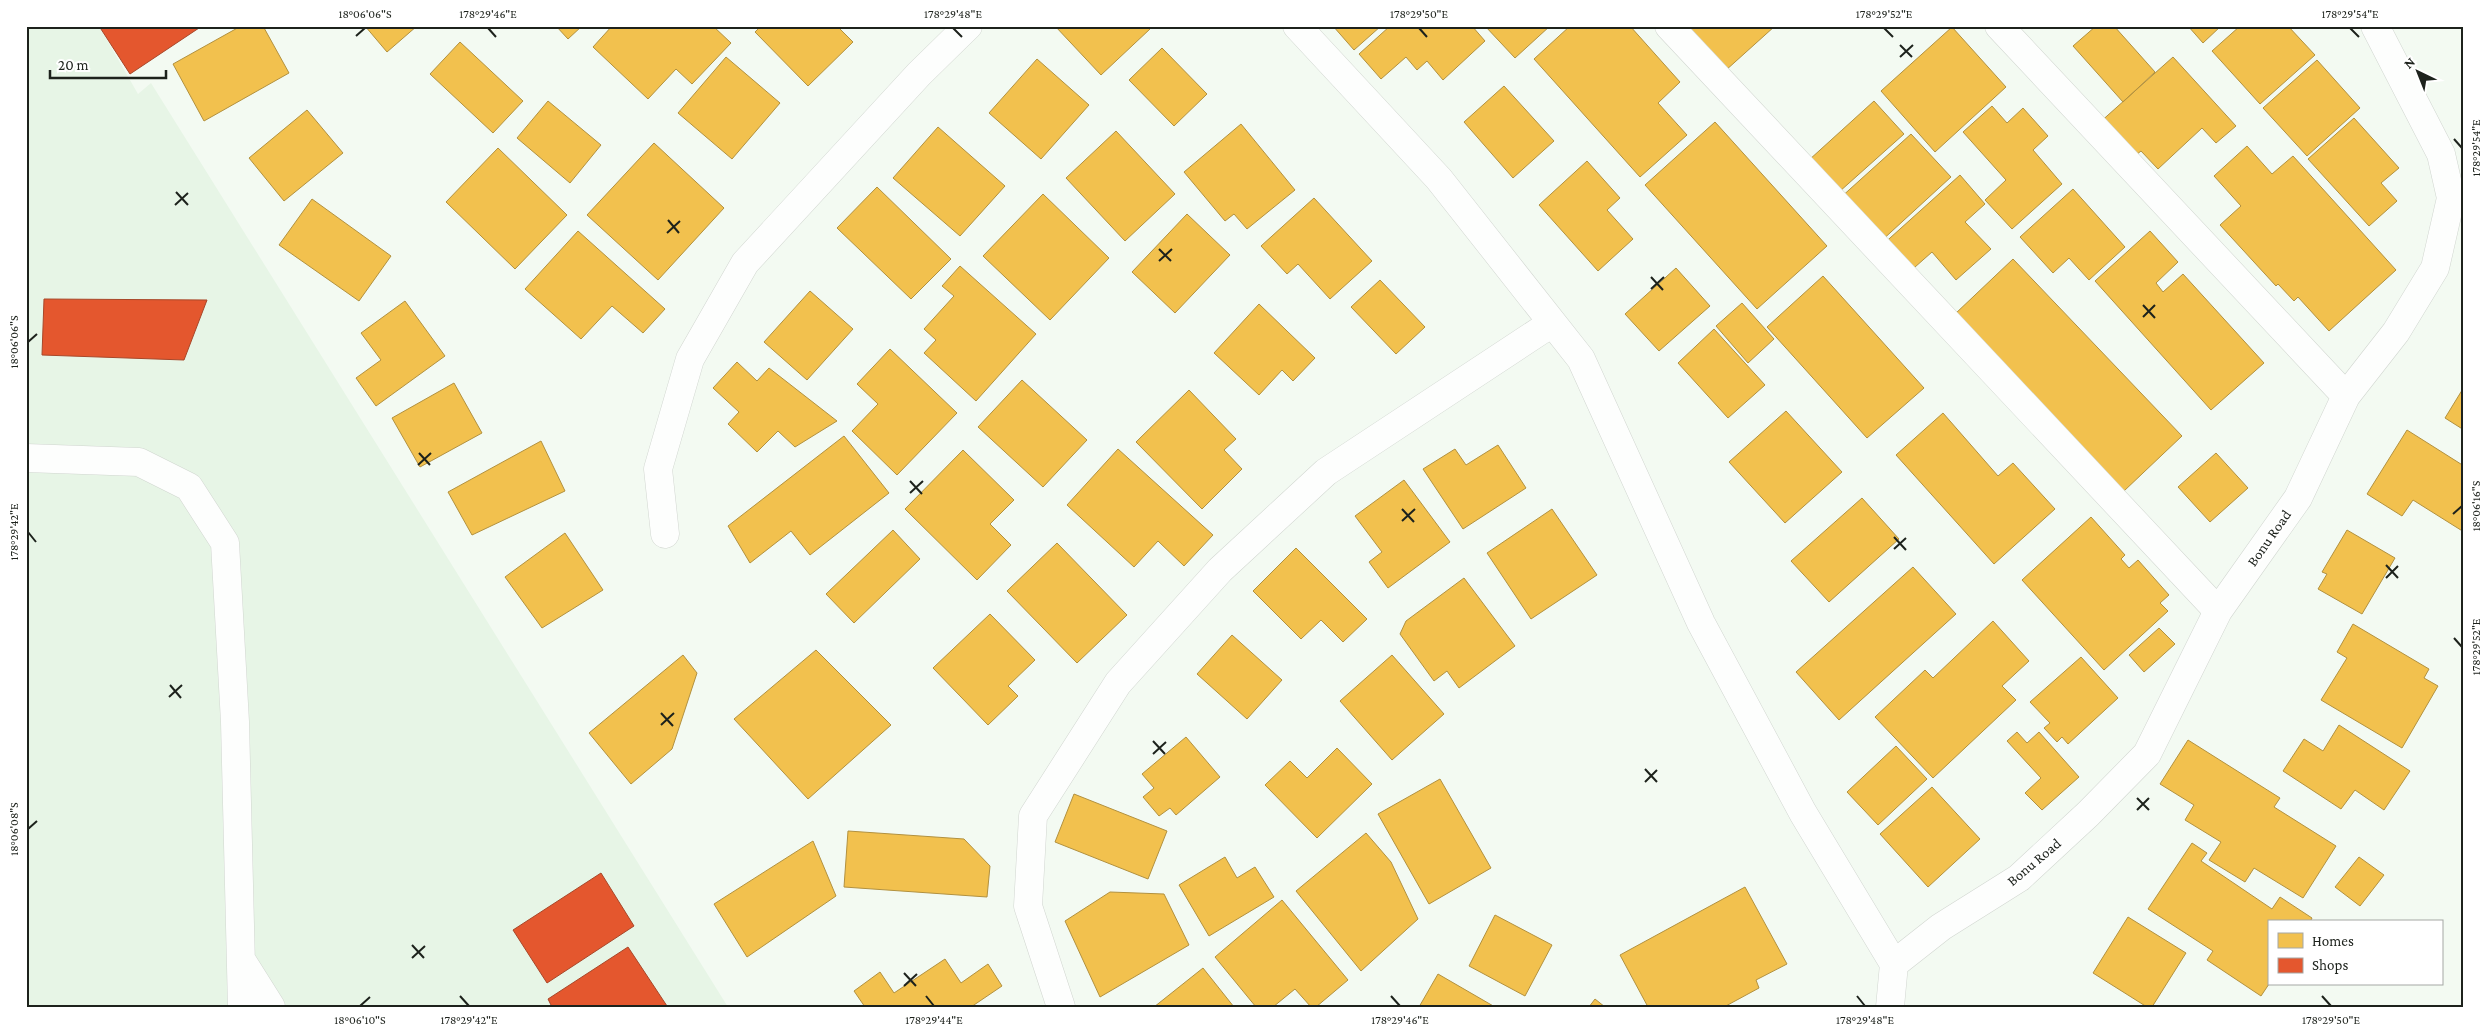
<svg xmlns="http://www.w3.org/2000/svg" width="2490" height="1033" font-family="'Crimson Pro',serif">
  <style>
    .built { fill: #e7f5e6 }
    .homes { fill: #f2c14e; stroke: #b2913f }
    .shops { fill: #e4572e; stroke: #a84729 }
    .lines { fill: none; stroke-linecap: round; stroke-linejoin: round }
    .street-casing { stroke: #d1d6d0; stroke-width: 29 }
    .street { stroke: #fdfefd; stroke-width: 28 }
    .ticks { fill: none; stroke: #1d221c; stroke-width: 2 }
    .labels { text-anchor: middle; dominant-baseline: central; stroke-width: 5; stroke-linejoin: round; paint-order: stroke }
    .street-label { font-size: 15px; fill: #1d221c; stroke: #fff }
    .neatline { fill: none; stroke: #1d221c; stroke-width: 2 }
    .ticks-label { font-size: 12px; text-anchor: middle; fill: #1d221c }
  </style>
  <rect width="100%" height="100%" fill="#f3faf2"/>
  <!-- built -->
  <path class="built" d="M26 26H99L138 94 151 83 728 1007H26Z"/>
  <!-- homes -->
  <path class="homes" d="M241 26H263L289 73 204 121 173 64Z
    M365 26H417L387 52Z
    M556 26H582L568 39Z
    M612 26H713L731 43 692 84 676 69 648 99 593 47Z
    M761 26H837L853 42 808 86 755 32Z
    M1055 26H1148L1150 29 1101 75Z
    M1333 26H1381L1354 50Z
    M1390 26H1472L1485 41 1443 80 1427 61 1417 70 1406 57 1381 79 1359 54Z
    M1485 26H1550L1515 58Z
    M1570 26H1630L1680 82 1658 103 1687 135 1640 177 1534 59Z
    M1684 26H1775L1725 71Z
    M2096 26H2114L2155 72 2123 102 2073 46Z
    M2188 26H2221L2203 43Z
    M2240 26H2288L2315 55 2260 104 2212 51Z
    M1952 27 2006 87 1935 152 1881 91Z
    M460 42 523 101 493 133 430 74Z
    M1162 48 1207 94 1174 126 1129 80Z
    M726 57 780 103 732 159 678 113Z
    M2173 57 2236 126 2216 143 2202 128 2158 169 2141 151 2131 159 2098 124Z
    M1037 59 1089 105 1041 159 989 113Z
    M2317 60 2360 108 2307 156 2263 108Z
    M1504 86 1554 141 1513 178 1464 122Z
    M548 101 601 145 570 183 517 138Z
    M1874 101 1904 134 1839 192 1809 160Z
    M1992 106 2007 123 2023 108 2048 136 2033 150 2062 184 2012 229 1985 200 2006 180 1963 132Z
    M307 110 343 153 284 201 249 158Z
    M2354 118 2399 168 2381 183 2397 201 2369 226 2308 159Z
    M1715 122 1827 246 1757 309 1645 185Z
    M1241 124 1295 190 1247 229 1234 214 1225 221 1184 172Z
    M938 127 1005 186 960 236 893 178Z
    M1116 131 1175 194 1125 241 1066 178Z
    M1911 134 1951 177 1879 243 1839 199Z
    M654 143 724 208 658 280 587 215Z
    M2247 146 2272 174 2293 156 2396 270 2329 331 2298 297 2294 301 2278 284 2276 286 2220 225 2241 206 2214 176Z
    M498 148 567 215 515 269 446 202Z
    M1587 161 1620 198 1607 210 1633 239 1598 271 1539 205Z
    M1960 175 1985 204 1965 222 1991 249 1956 280 1932 252 1906 275 1880 247Z
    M877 187 951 259 911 299 837 228Z
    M2073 189 2125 247 2089 280 2069 258 2053 273 2020 237Z
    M1043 194 1109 258 1050 320 983 256Z
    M1314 198 1372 261 1330 299 1298 264 1287 274 1261 246Z
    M312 199 391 256 359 301 279 245Z
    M1187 214 1230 255 1175 313 1132 272Z
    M578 231 665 309 643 333 612 306 581 339 525 289Z
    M2150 231 2178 262 2156 283 2163 292 2183 274 2264 363 2211 410 2095 281Z
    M2013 259 2182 436 2124 491 1955 314Z
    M960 266 1036 334 976 401 924 353 936 340 924 329 954 296 942 286Z
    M1676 268 1710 306 1659 351 1625 314Z
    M1823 276 1924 388 1867 438 1767 327Z
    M1380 280 1425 327 1396 354 1351 307Z
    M810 291 853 329 807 380 764 342Z
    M405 301 445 356 376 406 356 378 381 360 361 333Z
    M1742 303 1774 339 1748 363 1716 326Z
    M1259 304 1315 358 1293 381 1282 370 1259 395 1214 353Z
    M1714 329 1765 385 1728 418 1678 363Z
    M890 349 957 413 897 475 852 431 878 404 857 384Z
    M737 362 757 381 769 368 837 421 795 447 778 431 757 452 728 424 739 412 713 388Z
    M1022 380 1087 440 1043 487 978 427Z
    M454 383 482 433 420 467 392 418Z
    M2464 387V430L2445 418Z
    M1189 390 1236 439 1224 450 1242 469 1202 509 1136 442Z
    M1786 411 1842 472 1785 523 1729 462Z
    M1943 413 1998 476 2013 463 2055 509 1994 564 1896 455Z
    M2407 430 2464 466V532L2413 500 2402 516 2367 494Z
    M844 436 889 493 810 555 791 531 750 563 728 526Z
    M541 441 565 491 472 535 448 492Z
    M1498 445 1526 488 1463 529 1423 469 1455 449 1466 465Z
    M1118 449 1213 535 1184 566 1158 541 1134 567 1067 505Z
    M963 450 1014 500 990 524 1011 545 977 580 905 509Z
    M2216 453 2248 488 2210 522 2178 487Z
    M1404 480 1450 542 1388 588 1369 562 1382 552 1355 516Z
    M1862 498 1899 539 1829 602 1791 561Z
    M1552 509 1597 575 1531 619 1487 553Z
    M2091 517 2125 555 2121 559 2129 568 2138 560 2169 595 2160 603 2168 611 2104 670 2022 580Z
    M893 530 920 559 854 623 826 594Z
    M2347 530 2395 558 2362 614 2318 589 2327 574 2322 572Z
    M565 533 603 590 542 628 505 577Z
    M1057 543 1127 615 1077 663 1007 591Z
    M1296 548 1367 619 1343 642 1321 620 1301 639 1253 591Z
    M1913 567 1956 614 1839 720 1796 672Z
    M1464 578 1515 646 1459 688 1447 671 1434 681 1400 634 1406 621Z
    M990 614 1035 660 1008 686 1018 696 988 725 933 668Z
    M1993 621 2029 661 2002 686 2016 700 1933 778 1875 717 1925 670 1933 678Z
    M2353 624 2429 669 2424 678 2438 686 2402 748 2321 700 2347 658 2337 652Z
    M2159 628 2175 644 2144 672 2129 655Z
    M1232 635 1282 680 1247 719 1197 674Z
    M816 650 891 725 808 799 734 719Z
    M683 655 697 673 672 749 631 784 589 733Z
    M1392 655 1444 714 1392 760 1340 701Z
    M2081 657 2118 698 2068 744 2062 737 2057 742 2044 728 2050 723 2030 702Z
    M2339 725 2410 771 2384 810 2355 790 2341 809 2283 771 2304 739 2323 751Z
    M2017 732 2027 743 2039 732 2079 777 2042 810 2025 793 2041 778 2007 741Z
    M1186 737 1220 777 1176 815 1170 808 1159 816 1143 797 1154 788 1142 774Z
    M2188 740 2280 798 2274 807 2336 846 2303 898 2254 868 2245 882 2209 860 2221 842 2185 820 2194 805 2160 784Z
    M1896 746 1927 779 1878 825 1847 792Z
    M1337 748 1372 784 1317 838 1265 785 1290 761 1307 778Z
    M1440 779 1491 868 1429 904 1378 814Z
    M1932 787 1980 839 1928 887 1880 834Z
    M1074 794 1167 831 1148 879 1055 842Z
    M848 831 964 839 990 866 987 897 844 887Z
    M1366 833 1391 862 1418 919 1361 971 1296 891Z
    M813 841 836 896 747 957 714 904Z
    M2192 843 2207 853 2201 861 2272 909 2280 897 2312 918 2310 922H2269V984L2261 996 2207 960 2213 951 2148 909Z
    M1225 857 1237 878 1255 867 1274 897 1209 936 1179 885Z
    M2359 857 2384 875 2360 906 2335 887Z
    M1745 887 1787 964 1756 980 1759 988 1724 1007H1648L1620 955Z
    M1110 892 1164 894 1189 945 1100 997 1065 921Z
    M1282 900 1348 980 1316 1007H1311L1295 989 1273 1007H1256L1215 957Z
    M1495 915 1552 945 1525 996 1469 966Z
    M2128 917 2186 953 2152 1007H2147L2093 973Z
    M945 959 961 983 988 964 1002 986 971 1007H865L854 991 880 972 894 993Z
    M1203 968 1234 1007H1154Z
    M1438 974 1495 1007H1419Z
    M1595 999 1605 1007H1589Z"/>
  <!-- shops -->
  <path class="shops" d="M99 26H202L130 74Z
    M44 299 207 300 184 360 42 355Z
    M601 873 634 926 547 983 513 930Z
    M628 947 667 1006 552 1007 548 999Z"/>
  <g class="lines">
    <!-- street casing -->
    <g class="street-casing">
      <path id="street" d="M1297 26 1439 179 1581 359 1701 623 1803 813 1894 964 1890 1007
        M1669 26 2218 611
        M1999 26 2346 396
        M26 458 139 462 189 487 225 543 235 722 242 1007
        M665 534 658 469 690 359 745 263 919 74 968 26
        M242 961 271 1007
        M1894 964 1941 927 2019 878 2088 814 2147 754 2218 611 2298 498 2346 396 2396 332 2435 268 2451 198 2441 154 2375 26
        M1061 1007 1028 906 1033 816 1118 683 1220 570 1326 472 1552 323"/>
    </g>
    <!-- street -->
    <use href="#street" class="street"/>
  </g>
  <!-- ticks -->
  <path class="ticks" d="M488 28 496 37M953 28 962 37M1419 28 1427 37M1884 28 1893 37M2350 28 2359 37M356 36 365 28M1900 45 1912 57M1900 57 1913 45M2454 139 2462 148M176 192 188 205M175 205 188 193M668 220 679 233M667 233 680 221M1159 249 1171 261M1159 261 1172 249M1651 277 1663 290M1651 289 1664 277M2143 305 2155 318M2143 317 2155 305M28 342 37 334M419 453 430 465M418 465 431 453M910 481 922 494M910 493 923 481M1402 509 1414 522M2453 514 2462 506M1402 521 1415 509M28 532 36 542M1894 537 1906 550M1894 549 1906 538M2386 565 2398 578M2386 578 2398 566M2454 638 2462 647M170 685 181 698M169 697 182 685M661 713 673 726M661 725 674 713M1153 741 1165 754M1153 754 1166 742M1645 769 1657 782M1645 782 1657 770M2137 798 2149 810M2137 810 2149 798M28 829 37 821M412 945 424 958M412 958 425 946M904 973 916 986M904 986 917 974M460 996 469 1006M926 996 934 1006M1391 996 1400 1006M1857 996 1865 1006M2322 996 2331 1006M360 1006 370 997"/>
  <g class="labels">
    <!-- street labels -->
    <g class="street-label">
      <text transform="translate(2269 538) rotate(-55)">Bonu Road</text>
      <text transform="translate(2034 862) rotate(-40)">Bonu Road</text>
    </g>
  </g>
  <!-- border -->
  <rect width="2490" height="1033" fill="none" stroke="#ffffff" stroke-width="55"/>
  <!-- legend -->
  <rect x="2268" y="920" width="175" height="65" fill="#ffffff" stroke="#a5a7a4"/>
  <rect x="2278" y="933" width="25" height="15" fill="#f2c14e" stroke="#a5a7a4"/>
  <text x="2312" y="946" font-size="15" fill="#1d221c">Homes</text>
  <rect x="2278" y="958" width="25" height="15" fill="#e4572e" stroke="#a5a7a4"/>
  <text x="2312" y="970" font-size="15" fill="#1d221c">Shops</text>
  <!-- north arrow -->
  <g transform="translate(2418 72) rotate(317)" stroke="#ffffff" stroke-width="4" paint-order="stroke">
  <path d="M0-4L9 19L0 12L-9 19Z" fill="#1d221c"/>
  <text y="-8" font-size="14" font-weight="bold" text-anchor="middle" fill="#1d221c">N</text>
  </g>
  <!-- scale -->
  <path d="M50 70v8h116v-8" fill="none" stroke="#1d221c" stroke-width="2.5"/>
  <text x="58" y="70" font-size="15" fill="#1d221c" stroke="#ffffff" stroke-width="4" paint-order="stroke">20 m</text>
  <rect x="28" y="28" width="2434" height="978" class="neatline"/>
  <g class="ticks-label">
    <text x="365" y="18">18°06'06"S</text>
    <text x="488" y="18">178°29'46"E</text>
    <text x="953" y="18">178°29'48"E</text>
    <text x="1419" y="18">178°29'50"E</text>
    <text x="1884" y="18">178°29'52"E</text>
    <text x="2350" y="18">178°29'54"E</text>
    <text transform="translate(2476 148) rotate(-90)" y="4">178°29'54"E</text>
    <text transform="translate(14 342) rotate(-90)" y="4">18°06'06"S</text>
    <text transform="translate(2476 506) rotate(-90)" y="4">18°06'16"S</text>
    <text transform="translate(14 532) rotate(-90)" y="4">178°29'42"E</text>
    <text transform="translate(2476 647) rotate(-90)" y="4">178°29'52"E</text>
    <text transform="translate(14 829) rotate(-90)" y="4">18°06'08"S</text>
    <text x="360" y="1024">18°06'10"S</text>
    <text x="469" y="1024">178°29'42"E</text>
    <text x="934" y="1024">178°29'44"E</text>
    <text x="1400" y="1024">178°29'46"E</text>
    <text x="1865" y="1024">178°29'48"E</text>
    <text x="2331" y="1024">178°29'50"E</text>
  </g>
</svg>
